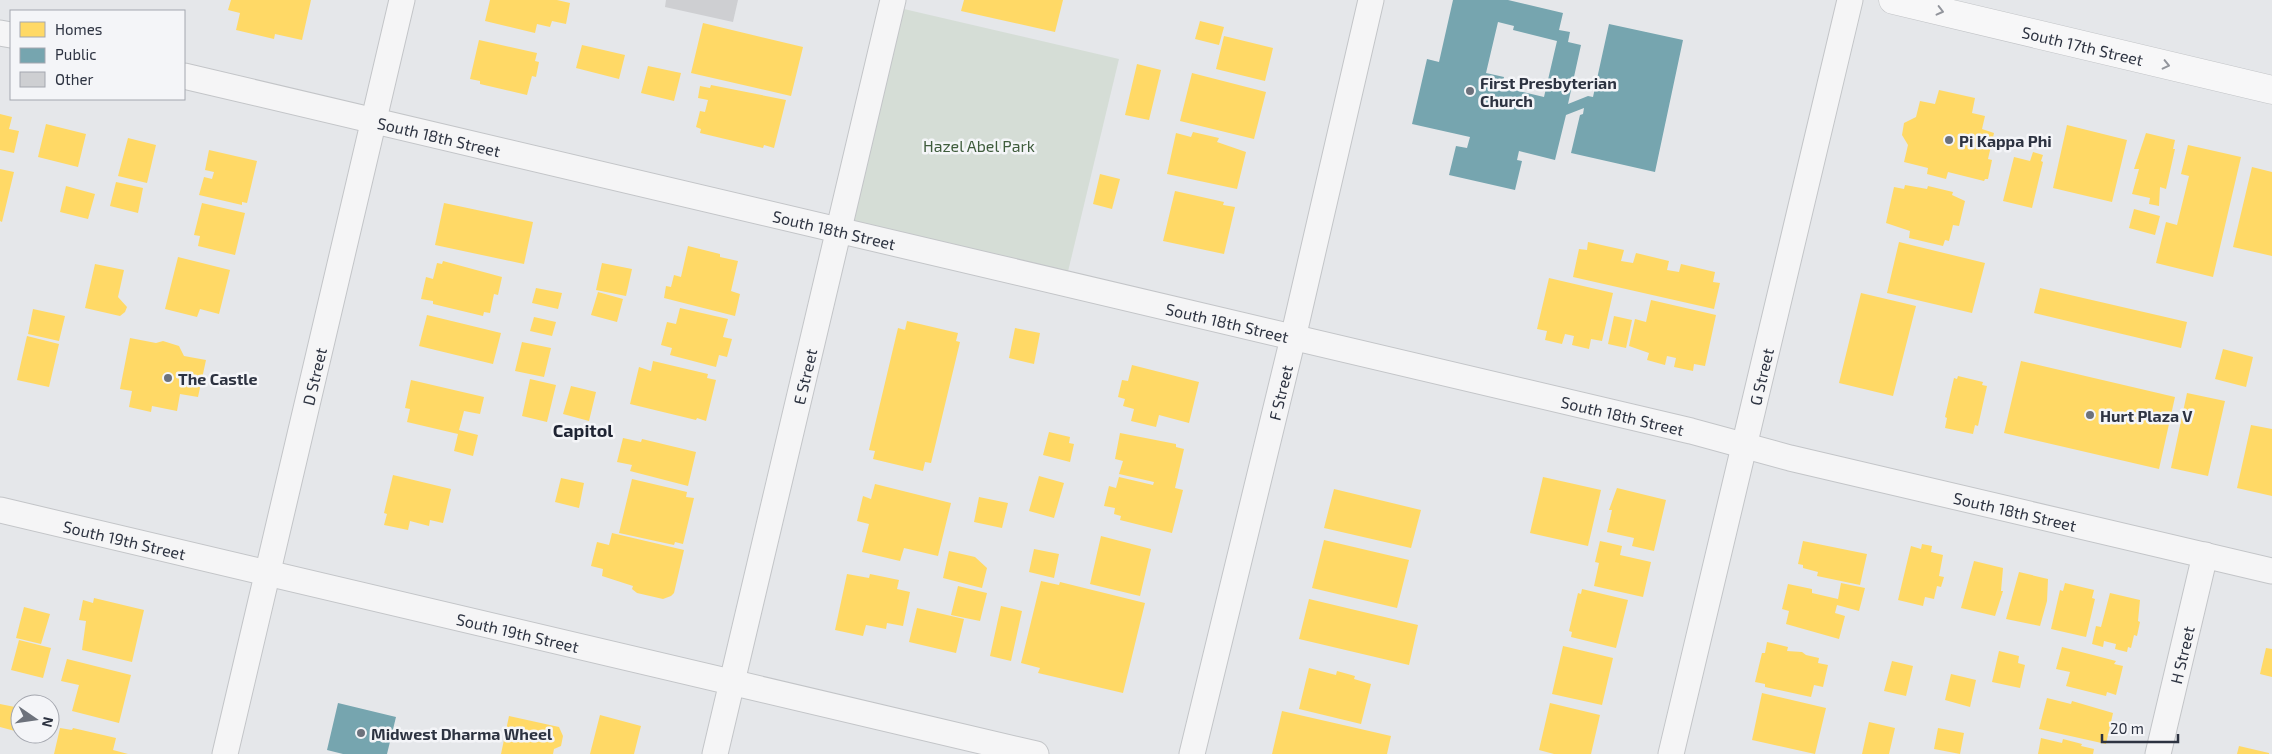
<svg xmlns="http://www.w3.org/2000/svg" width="2272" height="754" font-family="'Exo 2',sans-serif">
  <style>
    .green { fill: #d5ddd6 }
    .homes { fill: #ffd966 }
    .public { fill: #76a5af; fill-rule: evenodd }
    .building { fill: #cecfd2 }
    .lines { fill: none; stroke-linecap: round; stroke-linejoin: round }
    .minor-casing { stroke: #c3c5c8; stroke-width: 27 }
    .major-casing { stroke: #c2c4c7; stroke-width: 29 }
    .minor { stroke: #f5f5f6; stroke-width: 25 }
    .major { stroke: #f7f7f8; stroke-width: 28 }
    .oneway { stroke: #92959c }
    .poi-dot { fill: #6d727c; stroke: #f4f5f8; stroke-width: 2 }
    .labels { text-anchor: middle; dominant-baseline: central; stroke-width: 5; stroke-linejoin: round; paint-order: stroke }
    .street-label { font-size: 16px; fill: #2d3341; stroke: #f4f5f8 }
    .poi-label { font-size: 16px; font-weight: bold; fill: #2d3341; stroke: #f4f5f8; text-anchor: start }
    .park-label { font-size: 16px; fill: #3f5c3c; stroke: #f4f5f8 }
    .neighbourhood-label { font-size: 18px; font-weight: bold; fill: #1f2433; stroke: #f4f5f8 }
  </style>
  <rect width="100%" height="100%" fill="#e5e7ea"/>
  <!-- green -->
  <path class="green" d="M891 6 1119 59 1065 284 838 230Z"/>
  <!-- homes -->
  <path class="homes" d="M231 0H311L302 40 275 34 274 39 236 30 240 13 228 10Z
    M490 0H557L570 3 566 24 552 21 550 27 537 24 535 33 485 21Z
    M964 0H1063L1055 32 961 11Z
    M1200 21 1224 27 1219 45 1195 39Z
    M703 23 803 47 791 96 691 73Z
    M1224 36 1273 48 1265 81 1216 69Z
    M479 40 537 53 535 61 539 62 536 77 532 76 527 95 480 84V81L470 79Z
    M582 45 625 55 619 79 576 68Z
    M1137 64 1161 70 1149 120 1125 115Z
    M648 66 681 73 674 101 641 93Z
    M1192 73 1266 92 1254 139 1180 121Z
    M711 85 786 100 774 148 764 145 763 148 700 133 701 129 696 127 700 111 705 112 708 100 698 98 700 86 710 88Z
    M1939 90 1975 98 1972 113 1985 116 1982 129 1994 133 1988 159 1992 160 1988 179H1985L1984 181 1948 172 1946 179 1927 174 1928 168 1904 162 1908 145 1902 135 1904 123 1916 117 1920 101 1935 104Z
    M0 114 12 117 9 129 19 131 14 153 0 150Z
    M46 124 86 134 78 167 38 157Z
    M2067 125 2127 140 2112 202 2053 188Z
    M1193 132 1219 138 1217 142 1246 152 1237 189 1167 174 1176 133 1191 137Z
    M2146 133 2175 140 2173 149H2175L2166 189 2160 187 2159 206 2149 204 2150 198 2132 194 2139 169H2134Z
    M128 138 156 145 147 183 118 176Z
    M2188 145 2241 157 2213 277 2156 263 2166 222 2177 225 2189 176 2181 174Z
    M209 150 257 161 247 203 242 202V205L199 195 204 177 212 179 214 172 205 170Z
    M2033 152 2043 155 2041 161 2043 162 2032 208 2003 201 2014 157 2030 161Z
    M2252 167 2272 172V256L2233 247Z
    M0 169 14 172 2 222 0 221Z
    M1100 174 1120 179 1112 209 1093 204Z
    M116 182 143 188 138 213 110 206Z
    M1905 185 1927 189 1928 186 1953 192 1952 195 1965 201 1959 226 1953 225 1949 241 1945 240 1943 246 1909 238 1910 231 1886 223 1894 187 1904 189Z
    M66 186 95 194 88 219 60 212Z
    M1175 191 1224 202 1223 205 1235 207 1224 254 1163 241Z
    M202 203 245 213 235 255 198 246 200 236 194 235Z
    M444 203 533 222 524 264 435 245Z
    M2134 209 2160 216 2155 235 2129 228Z
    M1588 242 1624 250 1621 261 1633 263 1636 253 1669 261 1667 270 1679 272 1681 264 1715 272 1713 282 1720 283 1714 309 1573 277 1579 249 1587 250Z
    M1899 242 1985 263 1972 313 1887 293Z
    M688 246 720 254V257L738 261 731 291 740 294 735 316 664 298 666 286 671 287 674 275 681 277Z
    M178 257 230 270 219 314 200 309 197 317 165 309Z
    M443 261 502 277 498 295 494 294 490 313 484 312 483 316 433 304V301L421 299 426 277 433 279 437 263 442 264Z
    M602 263 632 269 626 296 596 290Z
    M95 264 124 270 118 297 127 307 125 312 120 316 85 308Z
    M1549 278 1613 293 1602 341 1591 339 1589 349 1572 345 1574 336 1565 334 1562 344 1545 340 1547 331 1537 329Z
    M536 288 562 293 558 309 532 303Z
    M2040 288 2187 322 2181 348 2034 313Z
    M598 292 623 299 617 322 591 315Z
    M1861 293 1916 306 1893 396 1839 383Z
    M1651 300 1716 315 1705 366 1694 364 1693 371 1674 367 1676 358 1667 356 1665 365 1647 360 1649 353 1629 346 1635 319 1646 322Z
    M680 308 728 319 723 337 732 339 727 357 719 355 716 367 670 355 672 348 661 345 667 322 676 324Z
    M33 309 65 316 59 341 28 334Z
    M427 315 501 333 493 364 419 346Z
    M1614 316 1632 320 1626 348 1608 344Z
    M534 317 556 322 552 336 530 331Z
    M907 321 958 333 956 341 960 342 931 463 925 462 923 471 873 459 875 451 869 450 898 328 905 330Z
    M1015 328 1040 333 1034 364 1009 358Z
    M27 336 59 344 49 387 17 380Z
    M130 338 156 343 163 341 179 346 184 356 206 360 198 397 180 394 177 411 152 406 151 412 129 407 132 391 120 389Z
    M522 342 551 348 544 377 515 371Z
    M2223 349 2253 357 2246 387 2215 379Z
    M653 361 708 374 707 378 716 380 706 421 697 418 696 420 630 404 639 367 651 371Z
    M2021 361 2175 397 2159 469 2004 433Z
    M1132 365 1199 382 1189 423 1159 415 1156 427 1131 421 1134 409 1123 406 1125 399 1118 397 1122 380 1128 381Z
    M1958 376 1983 382 1982 385 1987 386 1978 426 1975 425 1973 434 1945 428 1947 418 1945 417 1954 378 1957 379Z
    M530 379 556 385 547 422 522 416Z
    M411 380 484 397 480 414 464 411 459 430 478 435 473 456 454 451 458 434 407 422 410 409 405 408Z
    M571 386 596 392 589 421 563 414Z
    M2187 393 2225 401 2208 476 2171 468Z
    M2251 425 2272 429V496L2237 488Z
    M1049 432 1070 437 1069 443 1074 444 1070 462 1043 455Z
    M1120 433 1176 444V447L1184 449 1175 488 1183 490 1172 533 1120 520 1121 516 1114 514 1115 508 1104 506 1109 486 1116 488 1119 477 1153 485 1154 482 1119 474 1123 461 1115 459Z
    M623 438 641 442 642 439 696 452 688 486 630 471 632 465 617 462Z
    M393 475 451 489 443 523 430 520 429 526 410 521 408 530 384 525 387 514 384 513Z
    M1039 476 1064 483 1054 518 1029 511Z
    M1543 477 1601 490 1588 546 1530 533Z
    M561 478 584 483 579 508 555 502Z
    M632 479 687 492 686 497 694 498 683 544 675 542 674 545 619 533Z
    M875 484 951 503 938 556 904 548 900 561 862 552 869 524 857 521 863 496 871 499Z
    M1617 488 1666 500 1654 551 1632 546 1634 538 1607 532 1612 510H1609Z
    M1334 489 1421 510 1411 548 1324 528Z
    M979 497 1008 503 1002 528 974 522Z
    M612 533 684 550 674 593 671 596 663 599 637 593 632 589 633 586 602 576 603 569 591 566 597 542 609 545Z
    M1101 536 1151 549 1140 596 1090 584Z
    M1324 540 1409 560 1397 608 1312 588Z
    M1600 541 1622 546 1620 555 1651 562 1643 597 1594 586 1599 563 1595 562Z
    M1803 541 1867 554 1860 585 1817 576 1818 572 1803 568V565L1798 564Z
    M1922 544 1932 546 1931 552 1943 555 1939 576 1944 577 1941 587 1937 586 1934 599 1925 597 1923 606 1898 600 1911 546 1921 549Z
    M1034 549 1059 554 1054 578 1029 572Z
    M949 551 975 557 987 568 982 588 943 578Z
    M1974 561 2003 568 2001 591H2003L1995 616 1961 608Z
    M2019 572 2048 579 2047 601 2040 626 2006 619Z
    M847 574 869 578 870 574 899 580 897 589 910 592 903 626 887 623 886 629 866 625 863 636 835 630Z
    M1041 581 1059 585 1060 582 1145 603 1123 693 1038 673 1040 668 1021 663Z
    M1841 583 1865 588 1859 611 1837 605 1835 613 1845 616 1839 639 1786 624 1789 611 1782 609 1788 584 1812 589V593L1838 599Z
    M2065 583 2094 590 2092 598 2095 599 2086 637 2051 629 2060 590 2063 591Z
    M958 586 987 593 980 621 951 615Z
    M1582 589 1628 600 1616 648 1571 637 1572 632 1569 631 1578 593 1581 594Z
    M2110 593 2140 600 2138 621 2140 622 2137 636 2134 635 2131 648 2128 647 2127 652 2115 649 2116 644 2104 641 2103 647 2092 644 2096 626 2101 627Z
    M94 598 144 610 132 662 82 650 86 621 79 620 83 600 93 603Z
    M1309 599 1418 625 1409 665 1299 639Z
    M1001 606 1022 611 1011 661 990 656Z
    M24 607 50 614 41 644 16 638Z
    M917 608 964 619 956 653 909 642Z
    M19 640 51 648 43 678 11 670Z
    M1767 642 1788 647 1787 651 1802 652 1806 655 1819 658 1818 663 1828 665 1823 687 1814 685 1811 697 1765 687V684L1755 682 1762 653H1765Z
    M1563 646 1613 658 1602 705 1552 694Z
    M2062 647 2116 661 2114 664 2123 666 2116 695 2107 692 2106 696 2066 686 2070 672 2056 669Z
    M2266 648 2272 649V677L2260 674Z
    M1999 651 2019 656 2018 663 2025 665 2020 688 1992 682Z
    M67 659 131 675 119 723 72 711 79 685 61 681Z
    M1892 661 1913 666 1906 696 1884 691Z
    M1309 668 1336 675 1337 671 1355 676 1354 679 1371 684 1361 724 1299 709Z
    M1951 674 1976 680 1970 707 1945 700Z
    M1762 693 1826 708 1815 754 1752 740Z
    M2047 698 2071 704 2072 701 2113 713 2106 744 2039 729Z
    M1550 703 1600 715 1591 754H1554L1539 750Z
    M0 704 20 708 15 731 0 727Z
    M1282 711 1391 736 1387 754H1272Z
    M600 715 641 726 634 754H590Z
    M509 716 559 727 563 736 561 746 554 749 553 754H501Z
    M1869 722 1895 728 1889 754H1862Z
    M60 728 72 730 73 728 116 738 113 750 128 754H54Z
    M1938 728 1964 733 1960 754 1934 749Z
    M2041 738 2062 743 2063 739 2082 744 2081 746 2094 749 2093 754H2038Z
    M2239 746 2269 753V754H2237Z"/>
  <!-- public -->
  <path class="public" d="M1453 0H1508L1563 13 1559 30 1570 32 1568 42 1581 45 1568 104 1588 96 1593 97 1609 24 1683 40 1655 172 1571 153 1580 115 1583 114 1584 108 1566 115 1555 160 1519 151 1517 160 1522 161 1515 190 1449 175 1456 146 1467 148 1470 137 1412 124 1427 59 1439 62ZM1498 22 1514 26 1513 30 1557 41 1544 97 1502 87 1504 77 1486 73Z
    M338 703 396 717 387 754H343L327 750Z"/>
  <!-- building -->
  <path class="building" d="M666 0H738L733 22 665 7Z"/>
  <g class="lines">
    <!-- minor casing -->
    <g class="minor-casing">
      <g id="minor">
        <path d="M0 33 11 35"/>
        <path id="s1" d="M184 76 1691 431 1790 458 2272 571"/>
        <path id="s2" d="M0 510 1036 754"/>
        <path id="s3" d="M225 754 402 0"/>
        <path id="s4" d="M715 754 893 0"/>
        <path id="s5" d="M1192 754 1293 338 1371 0"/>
        <path id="s6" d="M1671 754 1850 0"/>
        <path id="s7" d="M2158 754 2205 555"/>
      </g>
    </g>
    <!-- major casing -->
    <g class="major-casing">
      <g id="major">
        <path id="s8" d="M1893 0 2272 90"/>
      </g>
    </g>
    <!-- minor -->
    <use href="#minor" class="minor"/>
    <!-- major -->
    <use href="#major" class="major"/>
  </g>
  <!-- one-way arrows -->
  <defs><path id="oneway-chevron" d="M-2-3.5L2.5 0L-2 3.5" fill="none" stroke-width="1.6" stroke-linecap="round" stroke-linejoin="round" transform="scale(1.25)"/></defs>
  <g class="oneway">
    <use href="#oneway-chevron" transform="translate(1940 11) rotate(14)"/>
    <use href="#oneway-chevron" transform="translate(2166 65) rotate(13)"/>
  </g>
  <!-- markers -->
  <g class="poi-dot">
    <circle cx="1470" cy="91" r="5"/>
    <circle cx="1949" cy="140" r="5"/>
    <circle cx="168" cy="378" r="5"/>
    <circle cx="2090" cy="415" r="5"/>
    <circle cx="361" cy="733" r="5"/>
  </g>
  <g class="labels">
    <!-- street labels -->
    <g class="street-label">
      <text stroke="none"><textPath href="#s8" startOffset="195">South 17th Street</textPath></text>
      <text stroke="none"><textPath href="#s1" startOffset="262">South 18th Street</textPath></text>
      <text stroke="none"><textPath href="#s1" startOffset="668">South 18th Street</textPath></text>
      <text stroke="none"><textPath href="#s1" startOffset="1072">South 18th Street</textPath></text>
      <text stroke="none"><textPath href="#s3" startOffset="388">D Street</textPath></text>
      <text stroke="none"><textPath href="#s4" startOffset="388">E Street</textPath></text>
      <text stroke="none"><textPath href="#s6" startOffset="388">G Street</textPath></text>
      <text stroke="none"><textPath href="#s5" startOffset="372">F Street</textPath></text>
      <text stroke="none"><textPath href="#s1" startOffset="1478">South 18th Street</textPath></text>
      <text stroke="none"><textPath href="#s1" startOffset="1882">South 18th Street</textPath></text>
      <text stroke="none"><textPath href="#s2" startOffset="128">South 19th Street</textPath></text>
      <text stroke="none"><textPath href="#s2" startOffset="532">South 19th Street</textPath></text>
      <text stroke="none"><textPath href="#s7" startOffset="102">H Street</textPath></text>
    </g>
    <!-- poi labels -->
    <g class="poi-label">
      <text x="1480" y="82">First Presbyterian<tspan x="1480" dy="18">Church</tspan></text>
      <text x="1959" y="140">Pi Kappa Phi</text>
      <text x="178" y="378">The Castle</text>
      <text x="2100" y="415">Hurt Plaza V</text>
      <text x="371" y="733">Midwest Dharma Wheel</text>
    </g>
    <!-- park labels -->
    <g class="park-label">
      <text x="979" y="145">Hazel Abel Park</text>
    </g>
    <!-- neighbourhood labels -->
    <g class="neighbourhood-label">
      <text x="583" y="430">Capitol</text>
    </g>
  </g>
  <!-- legend -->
  <rect x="10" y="10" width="175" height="90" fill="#f4f5f8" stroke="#a4a7af"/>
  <rect x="20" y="22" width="25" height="15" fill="#ffd966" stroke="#a4a7af"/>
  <text x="55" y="35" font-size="15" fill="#2d3341">Homes</text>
  <rect x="20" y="48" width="25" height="15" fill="#76a5af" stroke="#a4a7af"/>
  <text x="55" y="60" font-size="15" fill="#2d3341">Public</text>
  <rect x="20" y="72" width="25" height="15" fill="#cecfd2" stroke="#a4a7af"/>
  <text x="55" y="85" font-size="15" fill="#2d3341">Other</text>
  <!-- north arrow -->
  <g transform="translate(35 719) rotate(103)"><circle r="24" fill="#f4f5f8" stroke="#a4a7af"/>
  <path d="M0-4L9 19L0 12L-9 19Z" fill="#6d727c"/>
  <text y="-8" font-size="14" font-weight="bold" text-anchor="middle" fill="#2d3341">N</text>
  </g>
  <!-- scale -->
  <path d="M2102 734v8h76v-8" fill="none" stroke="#2d3341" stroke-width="2.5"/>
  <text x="2110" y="734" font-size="15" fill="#2d3341" stroke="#f4f5f8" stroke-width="4" paint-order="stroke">20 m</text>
</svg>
